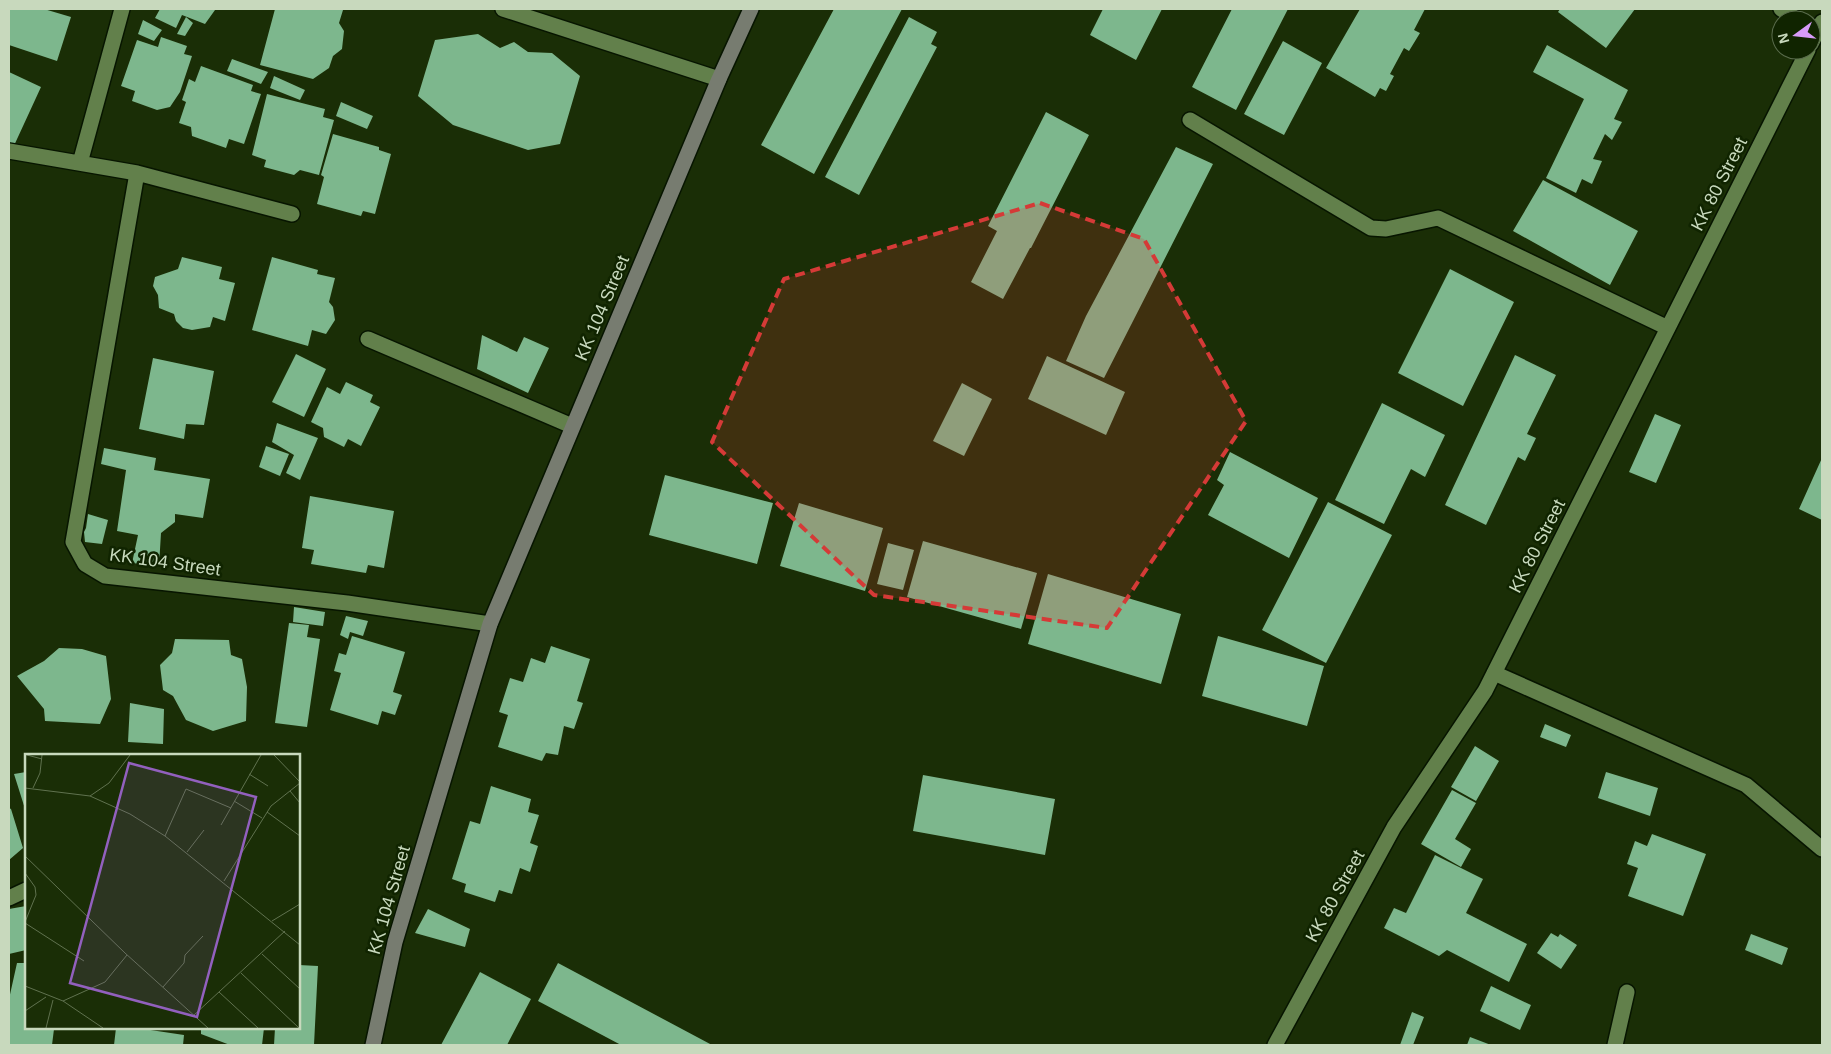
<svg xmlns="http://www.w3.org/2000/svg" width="1831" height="1054" font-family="Arial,sans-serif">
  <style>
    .building { fill: #7db78d }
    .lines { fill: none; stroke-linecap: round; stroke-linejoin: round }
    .lane-casing { stroke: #071500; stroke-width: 18 }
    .street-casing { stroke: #071500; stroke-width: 18 }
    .secondary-casing { stroke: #071500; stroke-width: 18 }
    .lane { stroke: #62804b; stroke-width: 15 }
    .street { stroke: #62804b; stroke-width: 15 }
    .secondary { stroke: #777c70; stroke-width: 15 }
    .marked { fill: #d53a37; fill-opacity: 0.2; stroke: #d53a37; stroke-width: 4; stroke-dasharray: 10 6; stroke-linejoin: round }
    .labels { text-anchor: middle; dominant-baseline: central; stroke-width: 5; stroke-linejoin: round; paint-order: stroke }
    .street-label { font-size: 18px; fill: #c8d9bd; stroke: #102400 }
    .inset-road { fill: none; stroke: #60724f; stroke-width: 1 }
    .view { fill: #9260be; fill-opacity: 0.15; stroke: #9260be; stroke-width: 2.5 }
    .inset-edge { fill: none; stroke: #c8d9bd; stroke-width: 2.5 }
  </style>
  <rect width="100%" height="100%" fill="#1a2e06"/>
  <!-- building -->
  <path class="building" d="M9 9H44L71 17 57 61 9 45Z
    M160 9H211L215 10 205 24 182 15 176 28 155 18Z
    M275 9 343 10 339 23 344 31 342 49 333 56 329 68 313 79 260 65Z
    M834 9H902L814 174 761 145Z
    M1103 9H1162L1136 60 1090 35Z
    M1232 9H1288L1236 110 1192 87Z
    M1360 9H1425L1414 30 1420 33 1409 51 1404 48 1390 74 1394 76 1386 91 1380 88 1375 97 1326 68Z
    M1560 9H1635L1606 48 1558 12Z
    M186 17 193 23 185 36 177 34Z
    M909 17 937 32 931 44 937 47 859 195 825 177Z
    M143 20 162 30 154 41 138 34Z
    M478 34 500 48 514 42 528 52 552 53 580 76 560 144 528 150 453 125 418 96 435 40Z
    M161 37 187 46 184 54 192 56 180 92 170 107 157 110 132 101 135 91 121 86 137 40 158 47Z
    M1283 41 1322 63 1284 135 1244 114Z
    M1547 45 1628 90 1614 119 1622 122 1612 140 1605 134 1593 159 1602 161 1592 184 1582 179 1576 193 1546 178 1584 99 1533 72Z
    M232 59 268 72 261 84 227 71Z
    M201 66 253 85 251 91 261 94 244 144 229 139 226 148 192 136 191 127 179 123 186 102 182 100 189 79 195 82Z
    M9 72 41 87 12 150 9 148Z
    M274 76 305 90 300 100 270 88Z
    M267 94 325 109 323 117 334 120 319 175 300 170 294 175 264 167 266 160 252 155Z
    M341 102 373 116 367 129 336 116Z
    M1046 112 1089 135 1031 248H1030L1003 299 971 282 997 231 988 226Z
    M333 134 379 147V150L391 154 375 214 363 211 361 216 317 204 324 177 321 175Z
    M1176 147 1213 164 1104 378 1066 361 1086 316Z
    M1543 180 1638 231 1610 285 1513 231Z
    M182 257 222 267 219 279 235 283 225 321 213 317 210 327 192 330 183 328 176 321 174 314 159 308 158 295 153 286 155 277 178 269Z
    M272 257 318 270 317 274 335 278 329 302 333 307 335 320 326 334 312 330 308 346 252 330Z
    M1450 269 1514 302 1463 406 1398 373Z
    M482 335 517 352 524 337 549 348 528 393 477 369Z
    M296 354 326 369 304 417 272 402Z
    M1515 355 1556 375 1527 434 1536 438 1525 461 1518 457 1486 525 1445 505Z
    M1047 356 1125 392 1106 435 1028 399Z
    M153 358 214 371 204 425 186 424 184 439 139 429Z
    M346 382 373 395 370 402 380 407 361 446 348 439 344 447 324 437 323 428 311 422 327 387 340 394Z
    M962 383 992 399 964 456 933 441Z
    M1382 403 1445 435 1425 477 1411 469 1384 524 1335 500Z
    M1655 414 1681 425 1656 483 1629 472Z
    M277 423 318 438 300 480 286 473 294 455 272 442Z
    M266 446 289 454 280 476 259 467Z
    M104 448 156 458 154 470 210 479 203 518 175 514V522L161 533 159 566 132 563 138 535 117 531 126 470 101 464Z
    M1230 452 1318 498 1289 558 1208 515 1224 485 1217 480Z
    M1822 458V520L1799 509Z
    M665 475 773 503 757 564 649 535Z
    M310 496 394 511 384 568 368 565 366 573 311 564 314 550 302 548Z
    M1328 502 1392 535 1326 663 1262 630Z
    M799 503 883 528 865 591 780 566Z
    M88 514 108 520 102 544 85 542 84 532 86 528Z
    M923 541 1037 573 1021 629 907 597Z
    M888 543 914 550 903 590 877 584Z
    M1048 574 1181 614 1161 684 1028 644Z
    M294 607 325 612 323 626 293 622Z
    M346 616 368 621 363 636 350 632 348 639 340 635Z
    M289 623 309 625 307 637 320 639 307 727 275 723Z
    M352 636 405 652 393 692 402 695 395 715 382 711 378 725 330 710 341 673 334 671 339 653 346 655Z
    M1218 636 1324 666 1307 726 1202 696Z
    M175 639 229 640 231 655 242 659 247 687 246 721 213 731 186 720 173 696 163 690 160 665 172 653Z
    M551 646 590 659 577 701 583 703 574 729 564 726 558 755 546 753 542 761 498 747 508 715 499 712 510 678 523 682 531 658 545 663Z
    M59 648 82 649 106 656 111 699 100 724 45 721 44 709 17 676 44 661Z
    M130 703 164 709 163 744 128 742Z
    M1545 724 1571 735 1566 747 1540 737Z
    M1475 746 1499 761 1476 801 1451 787Z
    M26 772V812L14 774Z
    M1606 772 1658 788 1650 816 1598 798Z
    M923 775 1055 799 1045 855 913 831Z
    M491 786 531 799 528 812 539 815 530 843 538 846 530 872 520 868 512 894 499 890 495 902 464 892 466 884 452 879 470 821 480 824Z
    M1452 790 1476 803 1455 839 1471 849 1461 867 1421 844Z
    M9 808 11 809 23 848 9 860Z
    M1652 834 1706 854 1683 916 1628 896 1638 868 1627 864 1635 841 1647 846Z
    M1435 855 1483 879 1466 913 1527 944 1509 982 1447 950 1439 956 1384 928 1394 908 1406 913Z
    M26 906V950L9 954V909Z
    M428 909 470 929 465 947 415 933Z
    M1551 933 1558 937 1560 934 1577 945 1561 969 1537 953Z
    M1751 934 1788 948 1782 965 1745 950Z
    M17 963H26V1028H58L54 1029 52 1045H9V999Z
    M558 963 712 1045H621L538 1001Z
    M299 965 318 966 314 1045H274L275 1028H299Z
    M480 972 531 999 507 1045H441Z
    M1491 986 1531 1005 1520 1030 1480 1011Z
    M1412 1012 1424 1017 1413 1045H1400Z
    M116 1028H137L184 1035 183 1045H114Z
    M201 1028H264L262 1045H230L201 1034Z
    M1470 1037 1491 1045H1467Z"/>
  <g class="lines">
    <!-- lane casing -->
    <g class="lane-casing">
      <path id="lane" d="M9 898 26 890"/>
    </g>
    <!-- street casing -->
    <g class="street-casing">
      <path id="street" d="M503 9 719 79
        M1781 9 1798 20
        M1811 44 1822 22
        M1190 120 1371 228 1386 229 1438 218 1668 328
        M9 151 137 173 292 214
        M80 163 122 9
        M137 173 73 542 85 564 105 576 347 603 490 624
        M368 339 572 426
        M1494 673 1746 785 1822 849
        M1275 1045 1394 827 1485 691 1808 50
        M1615 1045 1627 992"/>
    </g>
    <!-- secondary casing -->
    <g class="secondary-casing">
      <path id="secondary" d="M373 1045 395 942 490 624 719 79 751 9"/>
    </g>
    <!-- lane -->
    <use href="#lane" class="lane"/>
    <!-- street -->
    <use href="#street" class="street"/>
    <!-- secondary -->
    <use href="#secondary" class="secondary"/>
  </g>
  <!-- marked area -->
  <path class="marked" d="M1040 203 1144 239 1246 421 1107 628 874 595 712 442 784 279Z"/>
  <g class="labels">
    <!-- street labels -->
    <g class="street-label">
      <text transform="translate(1719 184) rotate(-63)">KK 80 Street</text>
      <text transform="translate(602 308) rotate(-67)">KK 104 Street</text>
      <text transform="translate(1537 546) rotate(-63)">KK 80 Street</text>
      <text transform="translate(165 562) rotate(8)">KK 104 Street</text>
      <text transform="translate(1335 896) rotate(-61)">KK 80 Street</text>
      <text transform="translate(389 900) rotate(-74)">KK 104 Street</text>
    </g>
  </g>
  <!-- overview -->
  <g transform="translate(25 754)">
    <rect width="275" height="275" fill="#1a2e06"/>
    <path class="inset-road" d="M2 1 17 5M249 1 275 28M224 20 243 32M0 34 65 42 105 60 140 82 275 191M8 34 15 19 17 1M265 37 275 49M65 42 84 29 105 1M209 47 237 64M242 58 275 82M196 71 236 1M140 82 161 35 206 54M162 98 179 76M0 102 100 199 183 274M0 119 10 133 11 141 0 168M199 127 246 52 275 29M247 167 275 150M0 169 59 207M237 200 275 235M216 219 274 274M0 232 38 247 80 228 102 201M138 233 159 209 160 201 178 182M194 238 233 274M38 247 78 274M0 257 21 243M169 261 260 177M21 274 28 246"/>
    <path class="view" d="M104 9 231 43 172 263 45 229Z"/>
    <rect width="275" height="275" class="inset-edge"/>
  </g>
  <!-- border -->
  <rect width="1831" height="1054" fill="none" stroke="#c8d9bd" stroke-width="20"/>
  <!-- north arrow -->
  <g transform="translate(1796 35) rotate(255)"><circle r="24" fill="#102400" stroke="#5a6c4c"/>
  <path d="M0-4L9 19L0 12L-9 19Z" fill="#d79bf9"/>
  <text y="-8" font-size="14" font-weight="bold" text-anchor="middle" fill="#c8d9bd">N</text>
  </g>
</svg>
